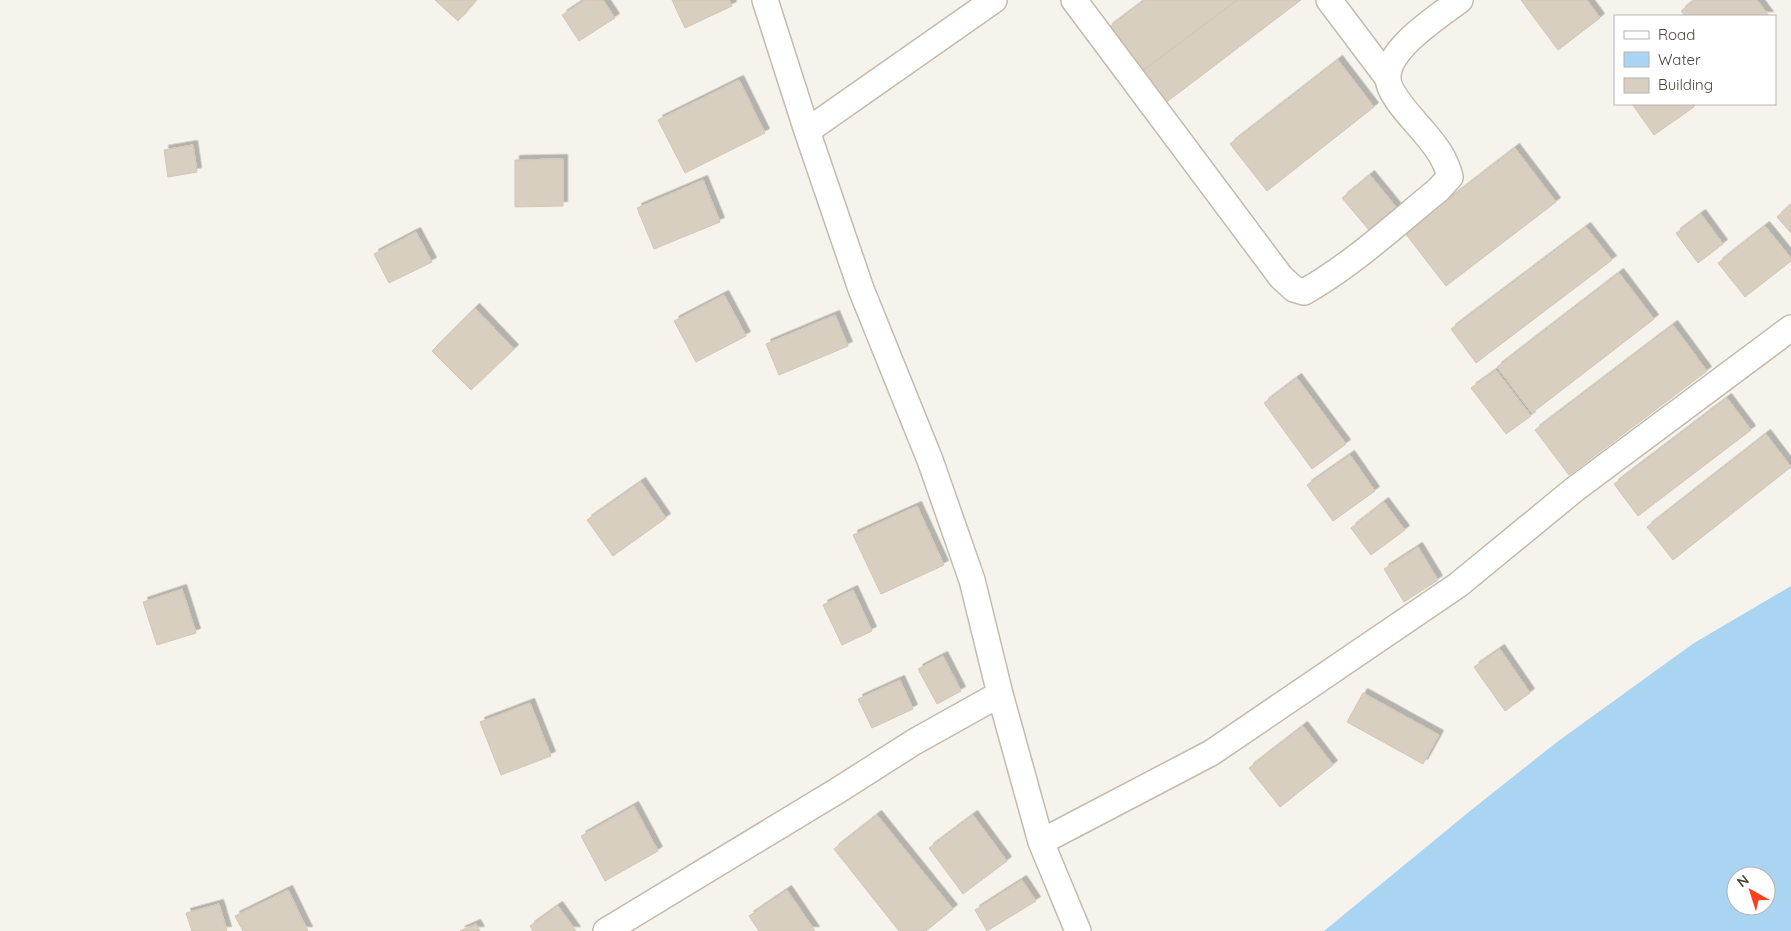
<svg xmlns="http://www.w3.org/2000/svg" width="1791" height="931" font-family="Quicksand,sans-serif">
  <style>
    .water { fill: #a9d4f2; fill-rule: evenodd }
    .building { fill: #d8cfc1; stroke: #d3c7b4; filter: url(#shadow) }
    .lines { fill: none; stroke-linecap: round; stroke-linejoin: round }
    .street-casing { stroke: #c2bbae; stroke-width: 28 }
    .street { stroke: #fff; stroke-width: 25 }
  </style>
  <defs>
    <filter id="shadow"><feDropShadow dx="4.5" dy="-4.5" stdDeviation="0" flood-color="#0004"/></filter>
  </defs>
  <rect width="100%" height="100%" fill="#f6f3ec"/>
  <!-- water -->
  <path class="water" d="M1791 586V931H1324L1470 811 1557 742 1694 643ZM1736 876H1766V906H1736Z"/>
  <!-- building -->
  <path class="building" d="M435 0H476L458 21Z
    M585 0H603L615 18 579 41 562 15Z
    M672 0H729L732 6 685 28Z
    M1145 0H1237L1141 72 1108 28Z
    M1237 0H1301L1164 104 1140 73Z
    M1521 0H1587L1600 18 1558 50Z
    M1695 0H1757L1769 16H1685L1681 11Z
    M1338 60 1374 107 1267 191 1230 144Z
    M739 80 765 133 685 173 658 120Z
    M1632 104H1691L1694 107 1654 135Z
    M193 145 197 172 168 177 164 150Z
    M1515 148 1556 202 1446 286 1405 233Z
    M563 159V206L515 207V160Z
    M1370 175 1397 208 1369 230 1342 198Z
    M703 180 720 222 654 249 637 208Z
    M1791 204V233L1777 217Z
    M1701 214 1723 244 1698 263 1676 233Z
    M1765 226 1791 258V261L1745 297 1718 263Z
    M1586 227 1612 260 1476 363 1451 329Z
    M416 232 432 262 389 283 374 254Z
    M1619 273 1654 319 1532 413 1497 367Z
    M724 295 746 336 696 362 674 321Z
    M475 308 514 349 471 390 432 351Z
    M835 315 848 346 779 375 766 344Z
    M1673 325 1707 371 1569 475 1535 430Z
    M1496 370 1531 416 1506 434 1471 388Z
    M1297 378 1346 444 1312 469 1264 403Z
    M1727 398 1751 430 1638 516 1614 484Z
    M1766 434 1791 467 1673 560 1647 527Z
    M1350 455 1375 491 1333 521 1307 485Z
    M641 482 666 518 613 556 587 520Z
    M1384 502 1405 530 1371 555 1351 528Z
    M917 506 944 565 881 594 853 535Z
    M1418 547 1438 580 1404 602 1384 569Z
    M182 589 196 633 157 645 143 602Z
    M853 590 872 631 842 645 823 605Z
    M1500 649 1530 693 1505 711 1474 667Z
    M943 656 961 691 937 704 918 669Z
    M900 680 913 709 872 728 858 699Z
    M1363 693 1439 735 1423 764 1347 722Z
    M530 703 551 756 501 775 480 722Z
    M1303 726 1333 765 1280 807 1249 768Z
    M634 806 658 851 605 881 581 836Z
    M877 815 953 909 926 931H899L834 849Z
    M973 815 1007 861 963 894 929 848Z
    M1022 880 1036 901 987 931 975 910Z
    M288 890 308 931H243L235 916Z
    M787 890 815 931H759L749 916Z
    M219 904 227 931H192L186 913Z
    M558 906 576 931H533L530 926Z
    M476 924 480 931H460Z"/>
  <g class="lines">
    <!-- street casing -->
    <g class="street-casing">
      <path id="street" d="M765 0 807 131 861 289 930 460 972 580 1000 694 1041 842 1078 931
        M1074 0 1281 277 1294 289 1304 292C1352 265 1395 225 1438 190L1450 177C1446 159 1435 145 1423 131 1413 119 1387 93 1388 77 1388 48 1439 16 1460 0
        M1329 0 1387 77
        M807 131 994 0
        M1041 842 1211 753 1458 585 1575 489 1791 328
        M606 931 837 791 914 742 1000 694"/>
    </g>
    <!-- street -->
    <use href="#street" class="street"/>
  </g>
  <!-- legend -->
  <rect x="1614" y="15" width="162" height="90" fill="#ffffff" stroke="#b7b4b0"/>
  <rect x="1624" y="31" width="25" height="8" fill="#ffffff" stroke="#b7b4b0"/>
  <text x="1658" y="40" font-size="15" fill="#4b4439">Road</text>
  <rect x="1624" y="52" width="25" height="15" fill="#a9d4f2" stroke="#b7b4b0"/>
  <text x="1658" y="65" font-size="15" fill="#4b4439">Water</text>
  <rect x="1624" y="78" width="25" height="15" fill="#d8cfc1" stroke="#b7b4b0"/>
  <text x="1658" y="90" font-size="15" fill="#4b4439">Building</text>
  <!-- north arrow -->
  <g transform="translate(1751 891) rotate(321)"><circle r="24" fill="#ffffff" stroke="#b7b4b0"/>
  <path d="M0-4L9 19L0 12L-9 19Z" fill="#fc3f1d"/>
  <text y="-8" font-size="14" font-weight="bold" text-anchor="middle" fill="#4b4439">N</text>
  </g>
</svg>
